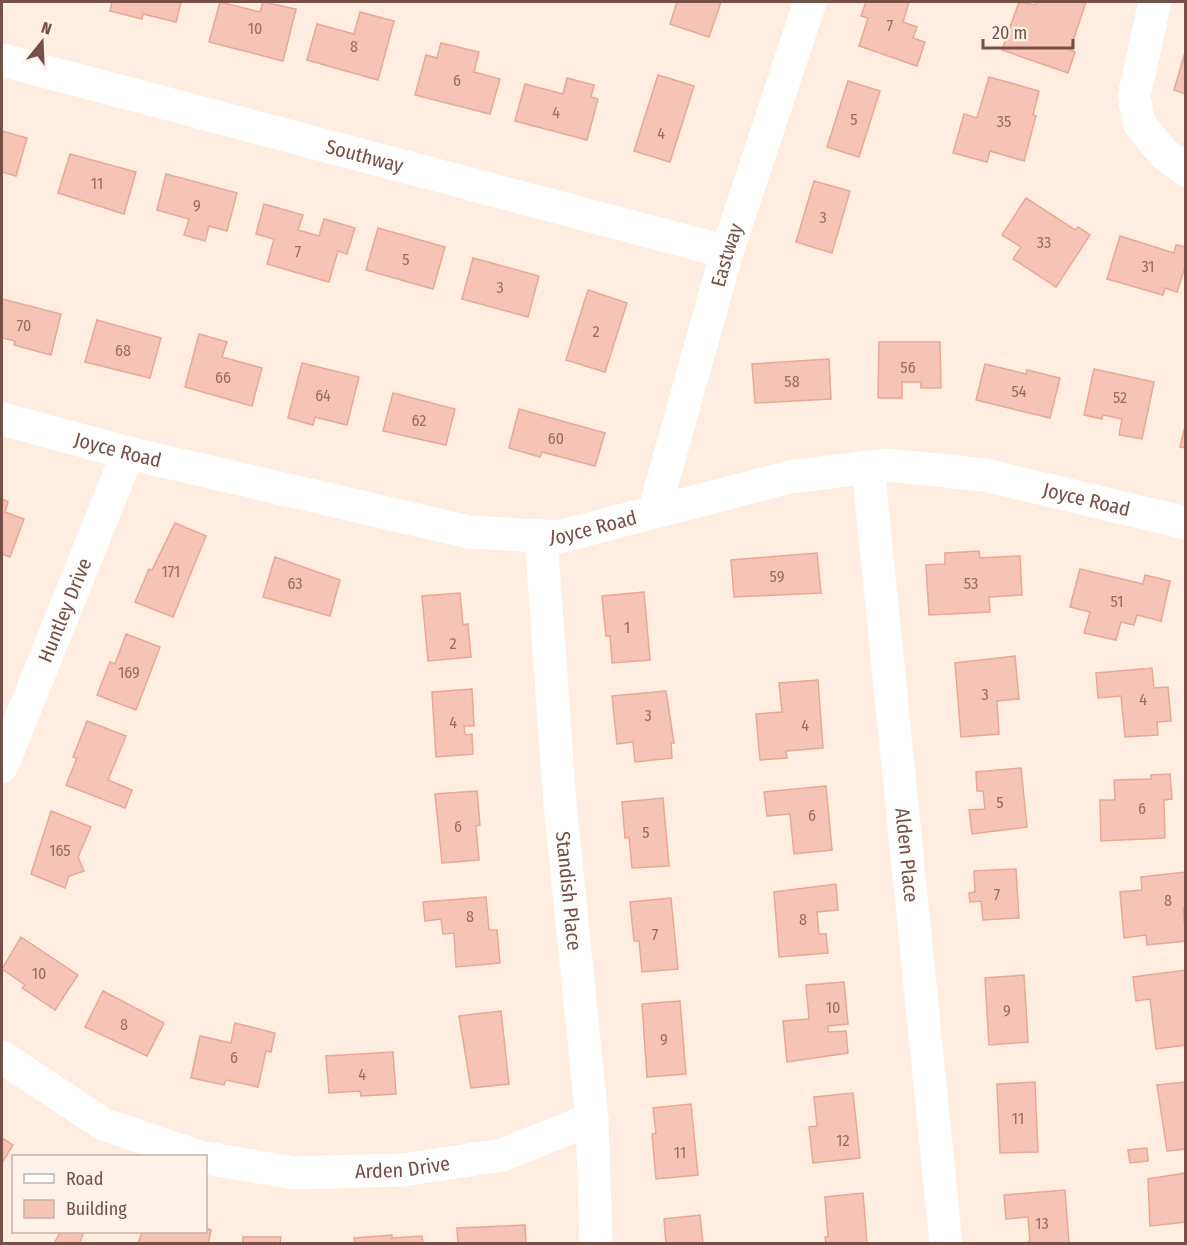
<svg xmlns="http://www.w3.org/2000/svg" width="1187" height="1245" font-family="'Fira Sans Condensed',sans-serif">
  <style>
    .building { fill: #f5c4b6; stroke: #e9a795; stroke-width: 1.5 }
    .lines { fill: none; stroke-linecap: round; stroke-linejoin: round }
    .minor { stroke: #fff; stroke-width: 33 }
    .labels { text-anchor: middle; dominant-baseline: central; stroke-width: 4.5; stroke-linejoin: round; paint-order: stroke }
    .number-label { font-size: 16px; fill: #966c62 }
    .street-label { font-size: 20px; fill: #764f46; stroke: #fff2e8 }
  </style>
  <rect width="100%" height="100%" fill="#feede0"/>
  <!-- building -->
  <path class="building" d="M112 2H181L176 22 143 14 142 19 110 11Z
    M220 2 260 12 263 2 296 9 283 61 209 42Z
    M677 2H721L709 37 670 24Z
    M866 2H909L903 22 917 27 913 38 925 42 917 66 859 46 868 18 861 16Z
    M1019 2 1036 5 1037 2H1086L1070 50 1075 52 1068 73 1002 50Z
    M360 12 394 21 378 80 307 60 317 24 354 34Z
    M441 43 479 52 474 72 500 79 490 114 415 95 426 55 437 58Z
    M1186 49V94L1174 90Z
    M658 75 694 86 670 162 634 151Z
    M989 77 1039 91 1033 115 1036 116 1024 161 990 151 987 162 953 153 964 114 977 118Z
    M567 78 594 85 591 97 598 99 587 140 515 121 525 84 563 94Z
    M848 81 880 91 859 157 827 147Z
    M2 131 27 138 16 176 2 172Z
    M70 154 136 172 124 214 58 193Z
    M166 174 237 193 227 231 209 226 205 241 184 235 189 219 157 210Z
    M814 181 850 191 832 253 796 242Z
    M1026 198 1075 230 1078 227 1090 235 1056 287 1013 259 1021 247 1002 235Z
    M264 204 303 215 298 230 319 236 324 219 355 228 347 254 338 251 329 282 267 264 274 239 256 234Z
    M378 228 445 247 433 289 366 270Z
    M1120 236 1174 253 1176 245 1186 247V264L1177 292 1165 288 1163 295 1107 279Z
    M473 258 539 276 528 317 462 299Z
    M588 290 627 303 605 372 566 360Z
    M2 299 61 314 51 355 14 345 15 341 2 338Z
    M97 320 161 338 150 378 85 362Z
    M199 334 227 342 222 357 262 368 252 406 185 387Z
    M879 342H940L941 388H921V382H902V398H878Z
    M829 359 831 399 755 403 752 364Z
    M302 363 359 377 347 425 315 417 313 425 288 418Z
    M985 364 1026 374 1027 370 1060 378 1050 418 976 400Z
    M1094 369 1154 382 1142 439 1119 435 1122 419 1103 415 1102 419 1084 415Z
    M393 393 455 409 446 445 383 431Z
    M519 409 605 433 595 466 542 452 540 457 509 448Z
    M1186 422V448L1180 447Z
    M2 499 8 502 5 512 24 519 10 557 2 554Z
    M175 523 206 536 173 617 135 602 149 569 152 570Z
    M979 551 980 558 1020 556 1022 595 989 597 990 612 929 615 926 565 945 564V553Z
    M817 553 821 593 734 597 731 560Z
    M275 557 340 580 330 616 263 597Z
    M1080 569 1143 584 1145 575 1170 581 1161 621 1137 615 1134 625 1121 622 1116 640 1084 633 1090 612 1070 607Z
    M644 592 650 660 612 663 610 636H606L602 596Z
    M460 593 463 625 468 624 471 657 428 661 422 596Z
    M126 634 160 647 136 710 97 695 110 662 115 664Z
    M1015 656 1019 699 997 701 999 734 961 737 955 663Z
    M1152 668 1154 688 1168 687 1171 721 1157 722 1158 735 1125 737 1121 696 1098 698 1096 673Z
    M818 680 823 748 786 751 787 758 760 760 756 714 782 712 779 683Z
    M472 689 474 726H464L465 735 472 734 473 754 436 757 432 692Z
    M666 691 674 743H671L672 758 635 762 633 742 617 744 612 696Z
    M87 721 126 736 108 780 132 790 125 808 66 785 77 758 73 757Z
    M1021 768 1027 827 972 834 969 810 985 809 983 791H977L976 772Z
    M1170 774 1172 799 1164 800 1165 838 1101 841 1100 800H1115L1114 780 1151 779V775Z
    M826 786 832 850 794 854 790 814 767 816 764 792Z
    M477 791 480 825 476 826 479 860 442 863 435 794Z
    M663 798 669 866 632 868 629 837 625 838 622 802Z
    M51 811 91 827 78 857 84 871 69 876 65 888 31 874Z
    M1016 869 1019 918 983 920 981 901 970 902 969 893 975 892 974 871Z
    M1186 872V907L1183 908 1186 941 1147 945 1146 935 1124 938 1120 892 1142 890 1141 877Z
    M836 884 838 910 817 912 819 934H826L828 953 779 957 774 892Z
    M486 897 489 930H497L500 963 456 967 454 933 443 934 441 919 425 921 423 902Z
    M671 898 678 969 642 972 639 941H634L630 902Z
    M21 937 78 975 55 1010 22 988 25 985 2 969Z
    M1186 970V1045L1156 1049 1150 999 1136 1001 1133 977Z
    M1024 975 1028 1042 989 1045 985 978Z
    M844 982 848 1024 828 1026V1032L846 1031 848 1053 787 1062 783 1021 809 1019 806 985Z
    M103 991 164 1023 147 1056 85 1027Z
    M680 1001 686 1074 647 1077 642 1004Z
    M501 1011 509 1084 471 1088 459 1016Z
    M235 1023 275 1033 271 1052 266 1051 258 1087 226 1080 224 1085 191 1078 200 1036 231 1043Z
    M393 1052 396 1094 361 1096 360 1091 329 1093 326 1056Z
    M1035 1082 1038 1152 1000 1153 997 1084Z
    M1186 1082V1149L1167 1151 1157 1085Z
    M853 1093 860 1158 813 1163 809 1127 817 1126 814 1097Z
    M691 1104 698 1175 656 1179 652 1134 656 1133 653 1108Z
    M2 1138 13 1145 2 1163Z
    M1147 1148 1148 1161 1130 1163 1128 1150Z
    M1186 1173V1222L1150 1226 1148 1179Z
    M1065 1190 1069 1244H1023L1030 1241 1028 1217 1006 1219 1004 1195Z
    M863 1193 867 1244H826L825 1237H828L825 1197Z
    M700 1215 703 1244H666L664 1219Z
    M525 1225 526 1244H458L457 1228Z
    M206 1228 211 1230 208 1244H138L142 1232H206Z
    M60 1232H84L79 1244H54Z
    M392 1235V1238L422 1236 423 1244H355L354 1238Z
    M243 1237H281L280 1243 312 1244H243Z"/>
  <g class="lines">
    <!-- minor -->
    <g class="minor">
      <path d="M1155 2 1134 96 1139 123 1163 153 1186 170"/>
      <path id="s1" d="M2 60 727 252"/>
      <path id="s2" d="M2 419 128 453 469 532 558 537 790 477 887 465 985 475 1186 523"/>
      <path id="s3" d="M868 467 946 1244"/>
      <path id="s4" d="M654 512 727 252 810 2"/>
      <path id="s5" d="M541 536 560 804 592 1119 596 1244"/>
      <path id="s6" d="M2 766 128 453"/>
      <path d="M2 1057 103 1124 197 1156"/>
      <path id="s7" d="M206 1158 294 1173 403 1170 502 1155 592 1119"/>
    </g>
  </g>
  <g class="labels">
    <!-- number labels -->
    <g class="number-label">
      <text x="890" y="25">7</text>
      <text x="255" y="28">10</text>
      <text x="354" y="46">8</text>
      <text x="457" y="80">6</text>
      <text x="556" y="112">4</text>
      <text x="854" y="119">5</text>
      <text x="1004" y="121">35</text>
      <text x="661" y="133">4</text>
      <text x="97" y="183">11</text>
      <text x="197" y="205">9</text>
      <text x="823" y="217">3</text>
      <text x="1044" y="242">33</text>
      <text x="298" y="251">7</text>
      <text x="406" y="259">5</text>
      <text x="1148" y="266">31</text>
      <text x="500" y="287">3</text>
      <text x="24" y="325">70</text>
      <text x="596" y="331">2</text>
      <text x="123" y="350">68</text>
      <text x="908" y="367">56</text>
      <text x="223" y="377">66</text>
      <text x="792" y="381">58</text>
      <text x="1019" y="391">54</text>
      <text x="323" y="395">64</text>
      <text x="1120" y="397">52</text>
      <text x="419" y="420">62</text>
      <text x="556" y="438">60</text>
      <text x="171" y="571">171</text>
      <text x="777" y="576">59</text>
      <text x="295" y="583">63</text>
      <text x="971" y="583">53</text>
      <text x="1117" y="601">51</text>
      <text x="627" y="627">1</text>
      <text x="453" y="643">2</text>
      <text x="129" y="672">169</text>
      <text x="985" y="694">3</text>
      <text x="1143" y="699">4</text>
      <text x="648" y="715">3</text>
      <text x="453" y="722">4</text>
      <text x="805" y="725">4</text>
      <text x="1000" y="802">5</text>
      <text x="1142" y="808">6</text>
      <text x="812" y="815">6</text>
      <text x="458" y="826">6</text>
      <text x="646" y="832">5</text>
      <text x="60" y="850">165</text>
      <text x="997" y="894">7</text>
      <text x="1168" y="900">8</text>
      <text x="470" y="916">8</text>
      <text x="803" y="919">8</text>
      <text x="655" y="934">7</text>
      <text x="39" y="973">10</text>
      <text x="833" y="1007">10</text>
      <text x="1007" y="1010">9</text>
      <text x="124" y="1024">8</text>
      <text x="664" y="1039">9</text>
      <text x="234" y="1057">6</text>
      <text x="362" y="1074">4</text>
      <text x="1018" y="1118">11</text>
      <text x="843" y="1140">12</text>
      <text x="680" y="1152">11</text>
      <text x="1042" y="1223">13</text>
    </g>
    <!-- street labels -->
    <g class="street-label">
      <text stroke="none"><textPath href="#s1" startOffset="375">Southway</textPath></text>
      <text stroke="none"><textPath href="#s4" startOffset="267">Eastway</textPath></text>
      <text stroke="none"><textPath href="#s2" startOffset="120">Joyce Road</textPath></text>
      <text stroke="none"><textPath href="#s2" startOffset="1110">Joyce Road</textPath></text>
      <text stroke="none"><textPath href="#s2" startOffset="606">Joyce Road</textPath></text>
      <text stroke="none"><textPath href="#s6" startOffset="168">Huntley Drive</textPath></text>
      <text stroke="none"><textPath href="#s3" startOffset="390">Alden Place</textPath></text>
      <text stroke="none"><textPath href="#s5" startOffset="356">Standish Place</textPath></text>
      <text stroke="none"><textPath href="#s7" startOffset="198">Arden Drive</textPath></text>
    </g>
  </g>
  <!-- border -->
  <rect width="1187" height="1245" fill="none" stroke="#764f46" stroke-width="6"/>
  <!-- legend -->
  <rect x="12" y="1155" width="195" height="78" fill="#fff2e8" stroke="#c8b1a7" stroke-width="1.5"/>
  <rect x="24" y="1174" width="30" height="9" fill="#ffffff" stroke="#c8b1a7" stroke-width="1.5"/>
  <text x="66" y="1185" font-size="18" fill="#764f46">Road</text>
  <rect x="24" y="1200" width="30" height="18" fill="#f5c4b6" stroke="#c8b1a7" stroke-width="1.5"/>
  <text x="66" y="1215" font-size="18" fill="#764f46">Building</text>
  <!-- north arrow -->
  <g transform="translate(42 42) rotate(18)" stroke="#fff2e8" stroke-width="4.5" paint-order="stroke">
  <path d="M0-4.5L10 22L0 15L-10 22Z" fill="#764f46"/>
  <text y="-9" font-size="16" font-weight="bold" text-anchor="middle" fill="#764f46">N</text>
  </g>
  <!-- scale -->
  <path d="M983 39v9h90v-9" fill="none" stroke="#764f46" stroke-width="3"/>
  <text x="992" y="39" font-size="18" fill="#764f46" stroke="#fff2e8" stroke-width="4.5" paint-order="stroke">20 m</text>
</svg>
